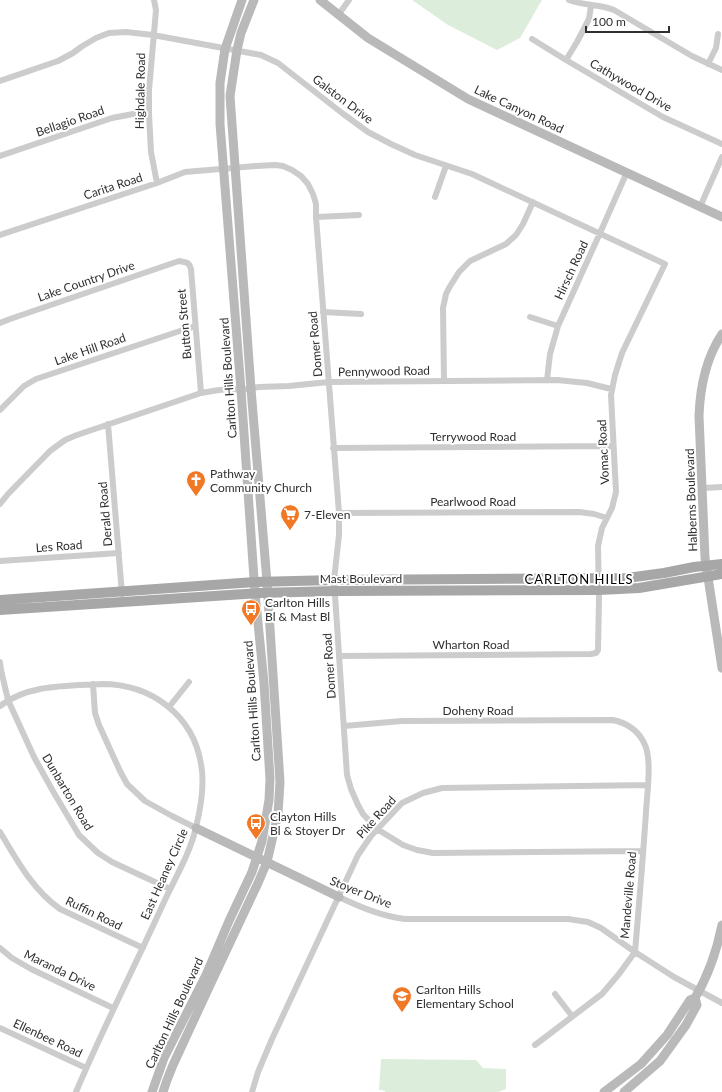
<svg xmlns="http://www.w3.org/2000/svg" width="722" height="1092" font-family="Lato,sans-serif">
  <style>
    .green { fill: #ddeddc }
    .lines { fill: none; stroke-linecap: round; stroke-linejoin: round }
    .street { stroke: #ccc; stroke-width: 6 }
    .secondary { stroke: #b9b9b9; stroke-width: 9 }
    .primary { stroke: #a7a7a7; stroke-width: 10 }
    .labels { text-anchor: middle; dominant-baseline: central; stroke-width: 4; stroke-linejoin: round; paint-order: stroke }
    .street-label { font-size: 12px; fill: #2f2f2f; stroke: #fff }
    .poi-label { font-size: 12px; fill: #2f2f2f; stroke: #fff; text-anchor: start }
    .neighbourhood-label { font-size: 13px; letter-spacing: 1px; fill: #000; stroke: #fff }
  </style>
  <rect width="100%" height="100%" fill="#fff"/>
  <!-- green -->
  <path class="green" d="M412 0H542L520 38 497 50 448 25Z
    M381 1059 476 1060 483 1068 506 1069V1089L498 1092H386L382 1090H379Z"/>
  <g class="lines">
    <!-- street -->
    <path class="street" d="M154 0 156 10 149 90V114L151 152 157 183
      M569 0C584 6 600 4 614 10L692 56 722 70
      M339 14 349 0
      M532 39 566 60 663 117 722 144
      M566 60 577 42 589 19 591 6
      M708 64 716 48 718 34
      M0 81 58 61 73 53 81 47 96 38 109 33 126 32 153 35 261 55 278 63 342 113 368 132 391 144 415 155 472 174 665 264 622 353 615 375 611 395 616 492 612 508 602 528 598 546 599 598 598 650 596 653 591 654 339 656
      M0 156 112 118 133 114H149
      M435 197 446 166
      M700 207 722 157
      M316 217 359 215
      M0 235 157 183 185 172 256 166 275 165 283 166 292 170 301 176 308 184 313 194 316 204V217L339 513V535L334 580 347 775 351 789 358 805 363 814 377 829 403 845 417 850 433 853 643 851
      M323 312 361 314
      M530 317 558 326
      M0 323 10 319 179 261C186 262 189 262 191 269L201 393
      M547 380 550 354 558 326 600 233 627 172
      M444 381 443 308 446 294 449 288 459 272 470 261 506 244 516 235 523 224 533 202
      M0 410 24 386 36 379 195 326
      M108 424 122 594
      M333 448 613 446
      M703 488 722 487
      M0 504 8 494 50 451 65 440 77 435 201 393 219 390 232 389 241 390 259 387 289 386 329 382 557 380 587 383 611 389
      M339 513 579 512 594 514 607 518
      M0 561 119 553
      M0 662 1 670 8 700 34 757 54 793 79 835 98 853 112 862 170 889
      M93 684 95 713 99 725 120 771 127 784 145 801 172 816 196 828
      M0 706C29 684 67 686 102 684 151 684 193 715 201 764 205 785 201 807 196 827 190 854 175 878 164 902 135 966 103 1028 76 1092
      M169 707 189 682
      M344 726 402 721 613 720C627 723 639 731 645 745 652 760 647 794 646 812 643 858 639 905 635 952L619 974 602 994 535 1045
      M0 832C17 860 32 889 60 909L143 948
      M339 897C360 907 381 916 405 919H568L588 922 601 928 635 952 674 977 722 1003
      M0 948 12 958 31 969 113 1008
      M555 994 572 1016
      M0 1028 86 1068
      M252 1092 258 1072 272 1039 358 855 371 836 402 803 423 793 442 788 648 785"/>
    <!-- secondary -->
    <path class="secondary" d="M320 0 368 38 468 99 722 217
      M722 334C706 358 700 388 699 416L705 558 722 668
      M196 828 339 897
      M152 1092 164 1058 206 975 229 921 252 872 262 841 269 800 270 779 264 683 255 593 241 390 220 124V83L225 49 242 0
      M163 1092 167 1080 173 1065 210 985 258 883 267 862 278 814 280 782 267 582 251 389 230 96 237 50 241 33 254 0
      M604 1092 641 1064 667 1035 690 1000 695 998C708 976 717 950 722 925
      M624 1092 660 1061 686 1025 697 1005 695 998"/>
    <!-- primary -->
    <path class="primary" d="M0 600 255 582 334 580 627 578 664 573 694 567 722 564
      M0 610 260 593 335 591 599 590 639 588 722 574"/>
  </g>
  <!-- icons -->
  <defs>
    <g id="church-pin" transform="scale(1)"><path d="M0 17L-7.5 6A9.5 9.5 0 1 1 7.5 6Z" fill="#f17926" stroke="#fff"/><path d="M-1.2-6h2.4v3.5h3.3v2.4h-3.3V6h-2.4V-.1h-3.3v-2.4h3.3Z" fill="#fff"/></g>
    <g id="supermarket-pin" transform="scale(1)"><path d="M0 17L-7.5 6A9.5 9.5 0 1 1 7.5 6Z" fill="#f17926" stroke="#fff"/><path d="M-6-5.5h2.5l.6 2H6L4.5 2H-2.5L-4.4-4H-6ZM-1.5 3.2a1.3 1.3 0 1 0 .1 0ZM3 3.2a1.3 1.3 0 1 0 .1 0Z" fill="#fff"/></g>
    <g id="bus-pin" transform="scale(1)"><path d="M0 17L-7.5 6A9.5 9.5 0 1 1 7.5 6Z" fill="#f17926" stroke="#fff"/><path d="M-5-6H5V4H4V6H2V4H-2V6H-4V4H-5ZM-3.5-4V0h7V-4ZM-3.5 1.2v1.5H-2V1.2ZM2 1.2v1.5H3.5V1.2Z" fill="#fff"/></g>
    <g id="school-pin" transform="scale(1)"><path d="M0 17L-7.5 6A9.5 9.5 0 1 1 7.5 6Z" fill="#f17926" stroke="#fff"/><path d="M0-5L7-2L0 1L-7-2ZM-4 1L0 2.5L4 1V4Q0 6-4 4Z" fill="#fff"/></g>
  </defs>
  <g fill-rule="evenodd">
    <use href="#church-pin" x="196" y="480"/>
    <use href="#supermarket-pin" x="290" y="514"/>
    <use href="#bus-pin" x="251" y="609"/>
    <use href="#bus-pin" x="256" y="823"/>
    <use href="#school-pin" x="402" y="996"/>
  </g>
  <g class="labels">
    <!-- street labels -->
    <g class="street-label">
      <text transform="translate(631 85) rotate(30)">Cathywood Drive</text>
      <text transform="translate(140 91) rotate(-89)">Highdale Road</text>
      <text transform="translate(343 99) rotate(37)">Galston Drive</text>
      <text transform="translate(519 109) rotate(25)">Lake Canyon Road</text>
      <text transform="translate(70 121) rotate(-19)">Bellagio Road</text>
      <text transform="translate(113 186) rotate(-18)">Carita Road</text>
      <text transform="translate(571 270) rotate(-65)">Hirsch Road</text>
      <text transform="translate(86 281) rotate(-19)">Lake Country Drive</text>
      <text transform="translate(184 324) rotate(-95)">Button Street</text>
      <text transform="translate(315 344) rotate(-95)">Domer Road</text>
      <text transform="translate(90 349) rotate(-19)">Lake Hill Road</text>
      <text transform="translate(384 371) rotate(-1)">Pennywood Road</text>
      <text transform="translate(228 378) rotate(-94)">Carlton Hills Boulevard</text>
      <text x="473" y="436">Terrywood Road</text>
      <text transform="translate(603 452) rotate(-93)">Vomac Road</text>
      <text transform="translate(691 500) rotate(-92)">Halberns Boulevard</text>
      <text x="473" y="501">Pearlwood Road</text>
      <text transform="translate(105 514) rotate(-95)">Derald Road</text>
      <text transform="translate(59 546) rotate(-4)">Les Road</text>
      <text x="361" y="578">Mast Boulevard</text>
      <text x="471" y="644">Wharton Road</text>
      <text transform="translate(329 666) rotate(-94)">Domer Road</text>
      <text transform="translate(252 701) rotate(-94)">Carlton Hills Boulevard</text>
      <text x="478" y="710">Doheny Road</text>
      <text transform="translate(68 792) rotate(59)">Dunbarton Road</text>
      <text transform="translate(376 817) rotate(-48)">Pike Road</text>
      <text transform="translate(164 874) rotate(-66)">East Heaney Circle</text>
      <text transform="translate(361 892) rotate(22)">Stoyer Drive</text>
      <text transform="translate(628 895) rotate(-85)">Mandeville Road</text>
      <text transform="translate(94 913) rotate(26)">Ruffin Road</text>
      <text transform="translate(60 970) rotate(26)">Maranda Drive</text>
      <text transform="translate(174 1013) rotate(-65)">Carlton Hills Boulevard</text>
      <text transform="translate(48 1038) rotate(25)">Ellenbee Road</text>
    </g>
    <!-- poi labels -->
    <g class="poi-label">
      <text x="210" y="473">Pathway<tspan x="210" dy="14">Community Church</tspan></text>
      <text x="304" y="514">7-Eleven</text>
      <text x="265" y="602">Carlton Hills<tspan x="265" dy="14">Bl &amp; Mast Bl</tspan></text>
      <text x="270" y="816">Clayton Hills<tspan x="270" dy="14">Bl &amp; Stoyer Dr</tspan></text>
      <text x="416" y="989">Carlton Hills<tspan x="416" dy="14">Elementary School</tspan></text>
    </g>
    <!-- neighbourhood labels -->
    <g class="neighbourhood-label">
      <text x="579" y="579">CARLTON HILLS</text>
    </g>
  </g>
  <!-- scale -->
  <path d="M586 26v6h83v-6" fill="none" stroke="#2f2f2f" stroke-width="2"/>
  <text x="592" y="26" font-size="12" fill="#2f2f2f" stroke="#ffffff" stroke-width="3" paint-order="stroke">100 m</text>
</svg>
